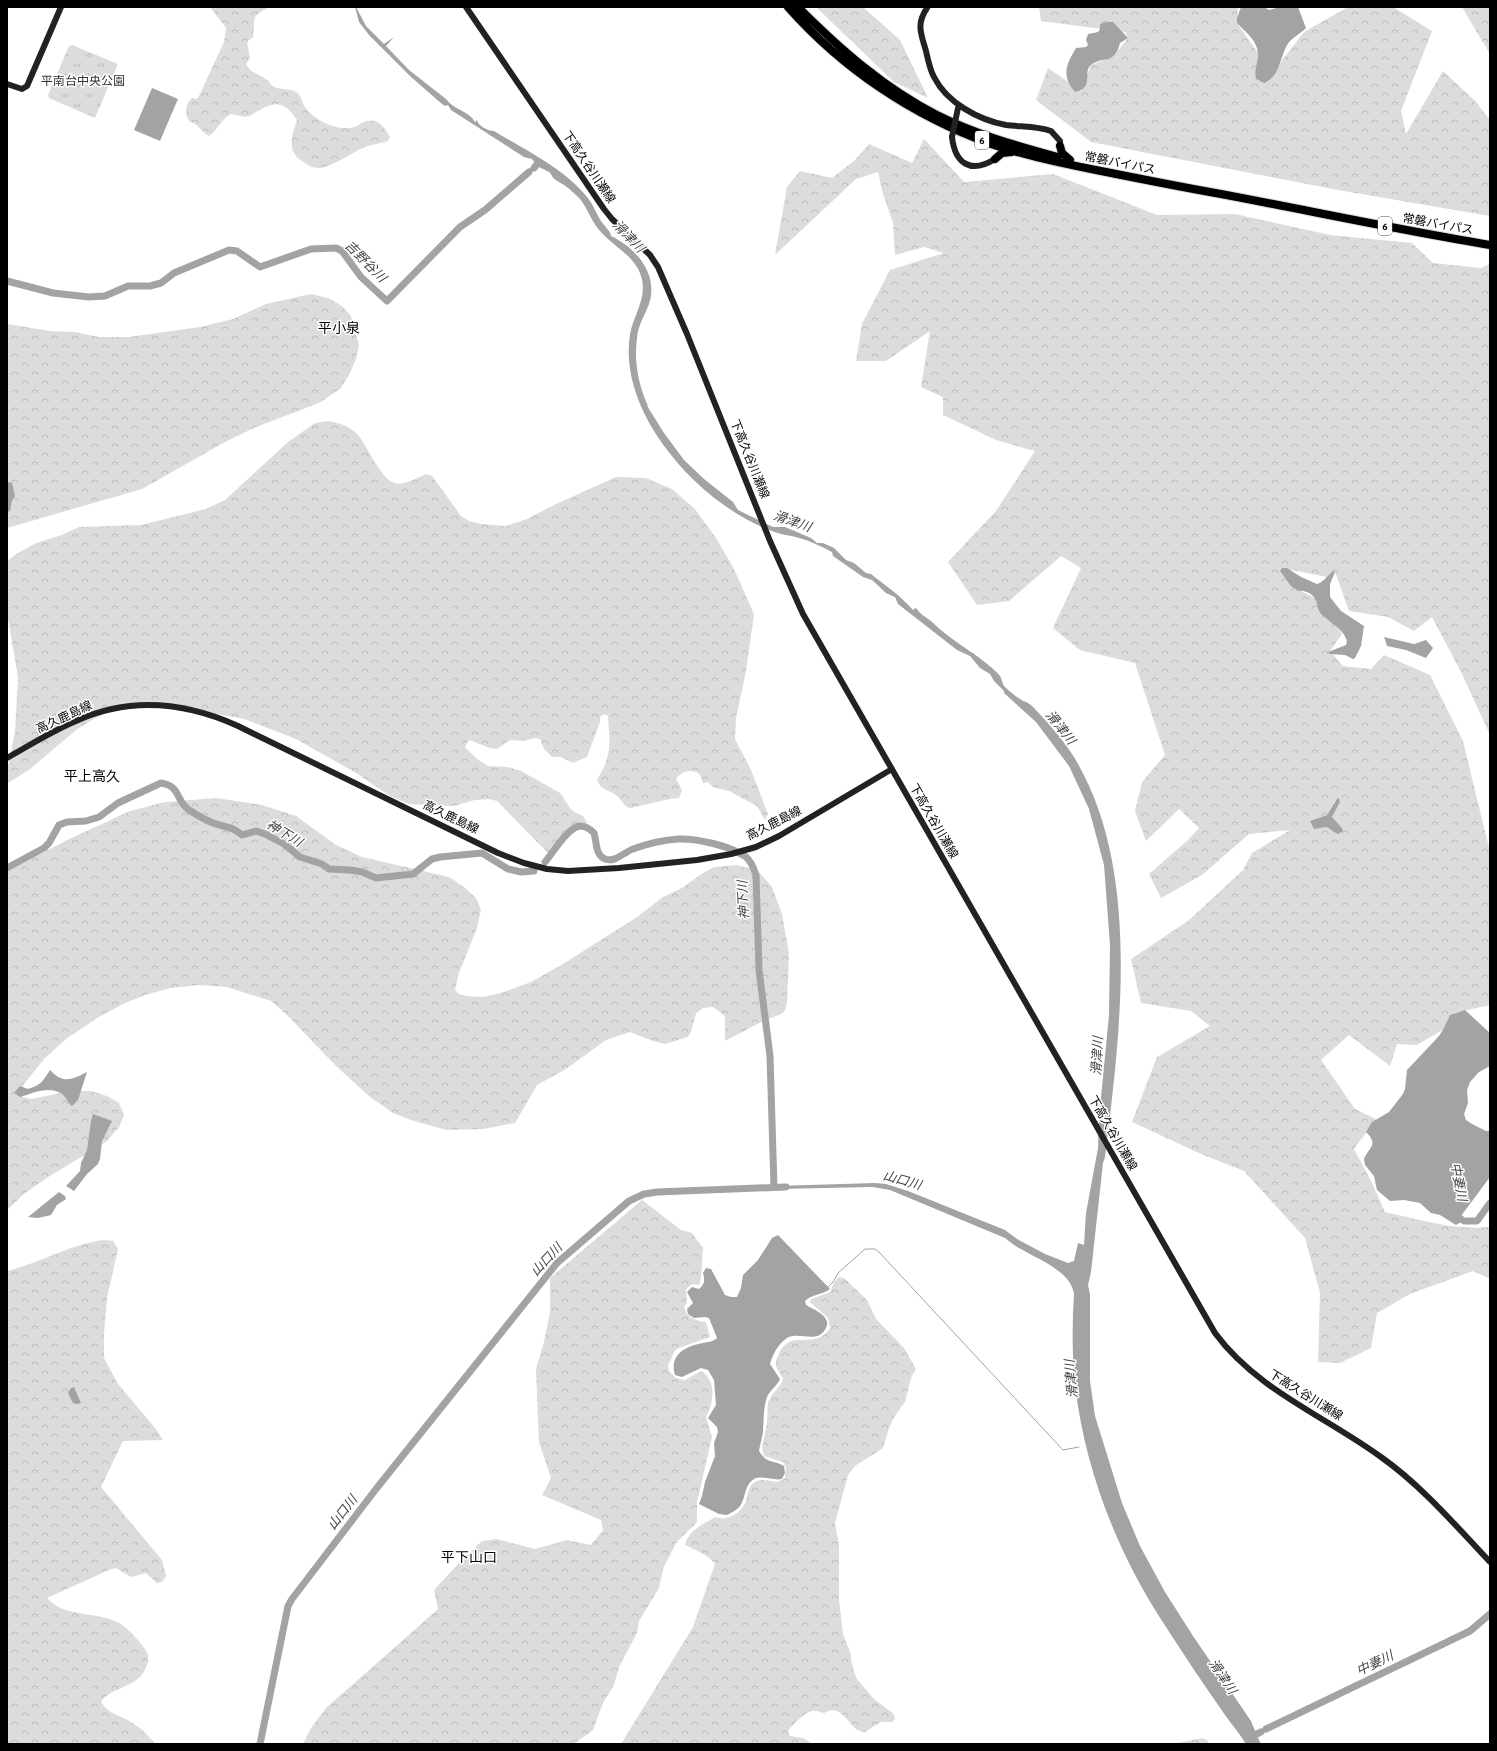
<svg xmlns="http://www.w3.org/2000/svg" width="1497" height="1751" font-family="'Alegreya Sans','Noto Sans JP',sans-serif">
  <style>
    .forest { fill: url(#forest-crowns); fill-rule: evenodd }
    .park { fill: url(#park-tufts) }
    .water { fill: #a3a3a3 }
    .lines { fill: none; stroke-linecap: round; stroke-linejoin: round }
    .stream { stroke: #a3a3a3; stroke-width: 1 }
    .river { stroke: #a3a3a3; stroke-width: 7 }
    .highway-casing { stroke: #dbdbdb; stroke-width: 10 }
    .secondary { stroke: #222; stroke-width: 6 }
    .highway { stroke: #000; stroke-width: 8 }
    .secondary-bridge { stroke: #222; stroke-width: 6 }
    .labels { text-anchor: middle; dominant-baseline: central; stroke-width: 3; stroke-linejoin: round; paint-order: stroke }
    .shield { fill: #fff; stroke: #4c4c4c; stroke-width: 1 }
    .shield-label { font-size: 11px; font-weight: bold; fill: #000 }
    .park-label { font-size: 12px; fill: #333; stroke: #fff }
    .street-label { font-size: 12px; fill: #000; stroke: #fff }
    .water-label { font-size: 13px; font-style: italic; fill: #444; stroke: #fff }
    .quarter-label { font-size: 14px; fill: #000; stroke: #fff }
  </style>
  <defs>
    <pattern id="forest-crowns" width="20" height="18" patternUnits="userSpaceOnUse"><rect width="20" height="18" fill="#dcdcdc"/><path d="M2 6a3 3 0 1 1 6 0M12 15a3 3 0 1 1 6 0" fill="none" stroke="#bbb"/></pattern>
    <pattern id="park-tufts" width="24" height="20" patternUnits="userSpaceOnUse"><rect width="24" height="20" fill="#dcdcdc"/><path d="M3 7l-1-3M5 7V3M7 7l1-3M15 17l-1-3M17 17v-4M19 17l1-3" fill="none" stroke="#bbb"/></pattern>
  </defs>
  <rect width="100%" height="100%" fill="#fff"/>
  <!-- forest -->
  <path class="forest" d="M210 7H270C249 17 256 17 253 37L247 42 250 58 246 64 250 70 269 81C273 92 288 87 296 92 301 95 302 102 305 107 310 115 323 123 333 126 338 128 348 129 354 127 357 127 359 124 362 123 376 116 383 125 390 137L388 141C380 144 373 144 365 147 352 152 333 167 319 168 315 168 308 166 305 163 286 152 291 138 297 120 285 102 276 100 258 111 255 112 252 115 250 116 244 118 237 115 231 114 221 119 218 130 209 136 201 132 198 123 190 122 184 114 185 105 192 98L197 99 199 96 224 42 226 28Z
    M816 7H863L900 40 928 98 894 82Z
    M1039 7H1238L1237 23 1258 53V81H1269L1283 59 1304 32 1348 7H1393L1432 31 1401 111 1406 134 1443 71 1476 102 1490 120V216L1338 190 1091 142 1036 100 1048 68 1081 91 1091 65 1114 56 1128 38 1125 32 1041 21Z
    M1462 7H1490V54Z
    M924 139 964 182 1053 174 1157 215 1235 214 1330 235 1412 243 1433 263 1481 268 1490 264V735L1462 674 1432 617 1414 631 1388 617 1349 611 1335 572 1327 577 1287 569 1291 586 1315 598 1342 634 1330 651 1343 666 1371 669 1384 655 1430 675 1463 741 1490 852V1005L1454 1013 1444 1029 1417 1045 1397 1044 1390 1066 1349 1035 1321 1060 1355 1109 1376 1119 1354 1149 1371 1181 1385 1212C1419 1219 1455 1231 1490 1227V1279L1473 1271 1410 1294 1377 1313 1371 1348 1340 1363 1318 1362 1320 1293 1305 1238 1244 1171 1201 1154 1132 1122 1157 1057 1210 1026 1191 1011 1141 1003 1131 959 1188 921 1243 870 1252 853 1290 830 1249 834 1202 875 1161 898 1149 874 1188 840 1199 828 1179 809 1146 841 1135 811 1142 782 1165 755 1135 663 1080 650 1053 628 1081 568 1061 556 1009 601 977 605 948 562 996 511 1035 451 996 440 943 415V397L921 387 930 331 886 361H856L862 324 890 270 944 253 924 247 895 255 893 223 883 194 878 172 856 179 775 255 787 187 800 171 832 178 854 161 869 144 912 163ZM1338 797 1339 804 1332 817 1342 828 1337 833 1328 827 1312 826 1311 823 1316 819 1327 815 1336 799Z
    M311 294 328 298 342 306 351 316 359 345 356 359 349 375 340 389 319 403 256 427 225 442 142 489 7 528V324L50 331 74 332 99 337H129L200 327 233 319 266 304Z
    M328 421C338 423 348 425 356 433 367 443 381 483 398 484 405 484 420 477 426 474L432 476 438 484 461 516 469 521 481 524 506 526 527 519 556 504 616 477 646 478 672 489 695 509 716 538 734 569 754 614 746 671 736 718 735 739 751 770 768 814 765 820 757 806 729 791 713 787 708 782 703 783C702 780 701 776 699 774 692 768 680 772 676 779L682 790 679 798 670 799 630 808C624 806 623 802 618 797 611 790 600 790 597 780 612 756 610 743 608 716L605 714 600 717V722L587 757 573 763 561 757H552L544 749 540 739 535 738 524 741 510 740 497 749 490 748 469 740 465 747 477 759 488 766 507 767 521 771 560 793 570 808 574 812 583 816 587 822 586 824C564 823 561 842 548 853L497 801 488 799 475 800 454 806 409 804 390 796 356 773 296 739 244 719 195 710 161 706 117 709 97 717 76 730 30 769 10 782H8V767L15 732 18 677 8 619 7 561 18 553 36 543 62 535 79 527 141 525 206 509 225 500 288 442 315 423Z
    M216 798 262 805 296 816 336 845 362 857 449 877 465 888 476 898 481 910 477 928 459 973 455 990 459 994 466 996 483 997 501 993 531 982 563 964 637 917 663 897 682 888 700 875 714 867 737 865 758 871 772 887 782 914 789 954 787 1003 785 1010 781 1014 763 1021 725 1041V1016L713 1007 703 1008 696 1013 691 1032 688 1037 665 1044 650 1040 630 1032 606 1040 566 1069 537 1085 515 1123 483 1129 447 1130 414 1121 393 1113 370 1097 336 1066 287 1015 271 1001 227 987 199 985 171 988 148 994 125 1003 97 1018 66 1039 44 1059 20 1089 19 1093 23 1097 31 1099 71 1091H91L107 1096 119 1103 124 1115 119 1127 106 1142 45 1179 24 1194 7 1210V872L67 840 130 811 165 802Z
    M642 1200 681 1230 692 1233 703 1248C702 1255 702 1280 699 1285L692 1284 686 1289 687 1303 684 1306C687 1319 695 1320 706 1322L710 1337 676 1349 668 1365 669 1371 676 1378 685 1380 701 1371C717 1380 714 1403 706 1417L712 1437 697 1502V1522L676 1543 663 1569 659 1588 639 1621 637 1633 619 1667 614 1685 603 1703 593 1730 574 1744H303L311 1728 326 1708 438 1609 434 1590 459 1563 482 1541 497 1539 535 1549 567 1540 591 1545 603 1530 601 1520 542 1495 551 1478 539 1442 536 1369 544 1342 550 1312V1278Z
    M104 1240 113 1241 118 1249 107 1298 104 1334V1358L118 1384 156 1429 163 1440 123 1441 101 1487 162 1560 166 1576 162 1582 157 1583 146 1573 131 1577 116 1568 109 1570 47 1598C64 1618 97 1611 119 1623 127 1627 145 1646 148 1655 149 1662 145 1672 140 1677 128 1688 111 1689 101 1701 106 1714 124 1716 134 1724 142 1729 149 1736 155 1744H7V1271C41 1263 70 1244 104 1240Z
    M839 1277 844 1278 867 1300 876 1319 904 1348 916 1369 911 1378 905 1402 894 1417 889 1428 883 1448 855 1466 848 1475 835 1523 839 1546V1599L843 1634 850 1652 853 1669 857 1679 875 1700 894 1714 895 1719 892 1722H881L865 1732C862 1732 858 1731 856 1729 846 1720 839 1704 824 1713 820 1712 815 1710 812 1711 806 1712 790 1726 788 1732L790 1736 803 1738 813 1744H621L693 1627 715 1564C707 1553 696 1551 685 1545 688 1530 704 1524 715 1517 727 1522 742 1513 746 1501 748 1494 748 1486 755 1482 765 1476 775 1487 785 1478L786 1468 783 1462 764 1456 762 1448 767 1423 768 1403 771 1396 781 1384 783 1379C781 1374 777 1370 776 1366 775 1360 778 1356 780 1351 793 1329 815 1351 830 1328L828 1318 810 1302 811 1299 830 1292 834 1282Z
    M1203 1738 1207 1740 1209 1744H1172Z"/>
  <!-- park -->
  <path class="park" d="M72 45 118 64 95 118 49 98 48 95 69 46Z"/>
  <!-- water -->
  <path class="water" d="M355 7H356L366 26 384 44 394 37 386 46 409 70 446 99C454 110 469 111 475 122L477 120C478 126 488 131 494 131 525 150 565 169 587 197 593 204 596 213 601 221 604 226 610 230 611 236 636 248 659 274 649 304 645 315 638 325 637 338 634 361 638 383 647 404L649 403 647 405 649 409 664 433 684 460 704 479 733 502 738 510 773 527H785L811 538 817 543H823L834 548 846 560 854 563 866 573 871 574C886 586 901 596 913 610L915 608 917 609C920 614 926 617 931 621 942 632 955 641 968 650 975 654 996 670 1000 676 1002 679 1002 684 1005 687 1009 691 1015 696 1020 699 1026 703 1028 701 1035 709 1050 725 1067 744 1078 764 1141 875 1120 1035 1105 1157L1103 1163 1091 1272 1088 1285 1090 1294V1381L1095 1416 1122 1503 1140 1546 1165 1592 1193 1636 1251 1721 1255 1731H1258L1260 1734 1257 1736 1261 1744H1246C1240 1734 1232 1725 1225 1715 1204 1685 1184 1655 1164 1624 1117 1552 1085 1470 1075 1385 1072 1354 1072 1324 1074 1294 1071 1271 1037 1259 1021 1249 1015 1246 1010 1242 1005 1238L890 1190 873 1187 776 1189V1186L875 1183 886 1184 908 1191 1005 1230 1017 1239 1045 1254 1068 1263 1074 1261 1078 1243 1084 1245 1086 1213 1098 1148 1099 1118 1109 1015 1110 945 1104 865 1089 809 1069 766 1036 722 1004 693V691L994 681 990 674 980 668 970 656 957 650 898 604 895 597 886 593 872 580 863 577 833 556 832 552C821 546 810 541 799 538 790 535 781 535 772 531 754 525 733 512 717 500 669 463 620 398 630 334 634 314 648 297 641 276 635 256 614 247 601 232 592 223 588 209 580 199 575 194 570 189 564 185 561 183 554 180 552 176 551 175 551 173 549 172L537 166 532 159 524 157 451 110 448 105 445 106 442 104 410 76 369 35 359 22Z
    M1241 7H1264L1269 10 1280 7H1298L1306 28C1300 34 1291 38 1287 45 1280 58 1279 78 1264 83L1256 79C1254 71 1257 65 1258 57 1259 41 1246 33 1237 23V18Z
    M1107 22H1113L1128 38 1120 43C1114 66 1104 55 1091 65 1082 72 1095 88 1075 92 1061 76 1066 65 1076 48L1086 47 1088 45 1086 40 1088 34 1098 32 1100 29V24Z
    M152 88 178 99 160 141 134 130Z
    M7 482 12 483 15 496 12 500 10 511 7 512Z
    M1282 568H1287L1301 577 1317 584C1324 582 1328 575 1333 571L1335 572 1330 584V597L1341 611 1364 626 1361 646 1355 658 1353 659 1345 655 1330 654 1328 652 1346 645C1351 634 1328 621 1322 615 1316 609 1319 601 1312 595 1308 592 1303 590 1298 591L1291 586 1280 571Z
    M1384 637 1414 644 1426 640 1433 648 1426 658 1406 650 1387 646Z
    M1338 797 1340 802 1332 817 1342 828 1343 831 1338 834C1323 826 1333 826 1314 829L1310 821 1327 815Z
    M1465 1010 1490 1033V1066L1479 1072 1470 1082 1467 1090 1468 1103 1464 1114 1466 1120 1472 1124 1486 1131H1490V1177L1461 1216V1222L1456 1225 1440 1215 1431 1213 1420 1203 1404 1200 1390 1201 1377 1190 1374 1176 1365 1165 1364 1159C1369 1147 1379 1145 1366 1132L1372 1122 1389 1112 1403 1094 1405 1089 1407 1070 1439 1036 1444 1028 1450 1015Z
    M50 1070C63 1084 71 1080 87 1072L78 1100 72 1106C68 1103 66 1097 62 1094 50 1085 32 1093 20 1097L14 1093 20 1086 28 1089C41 1085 43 1081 50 1070Z
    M93 1114 112 1121 102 1141 100 1159 98 1164 87 1174 74 1191 66 1186 80 1171 81 1163 87 1150 91 1121Z
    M59 1192 65 1196 66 1199 57 1205 51 1215 38 1218 28 1217Z
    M778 1235 830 1289C822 1295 812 1294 805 1301L806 1305C814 1310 832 1316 826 1328 817 1345 800 1331 787 1338 778 1344 773 1354 770 1364L780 1379C777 1386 770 1390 767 1397 763 1409 764 1420 763 1432 762 1438 760 1445 759 1451 768 1465 773 1459 784 1466L785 1473 782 1479C773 1481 762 1475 754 1479 744 1485 746 1498 740 1506 737 1510 731 1513 727 1515L719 1514 699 1504 702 1496 705 1482 715 1456 714 1443 718 1432 717 1427 708 1418 716 1405 714 1380 708 1370 701 1368 682 1377 675 1375C669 1355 685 1346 703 1343 708 1342 713 1342 717 1338L709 1318 705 1317 694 1318 688 1314 687 1309 693 1303 687 1292 692 1287 699 1289C705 1284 705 1280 703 1273L706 1268 711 1269 725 1295 731 1297H737L741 1288 743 1275 758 1260 772 1238Z
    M74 1387 80 1401 81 1403 77 1404 73 1403 68 1393 71 1388Z"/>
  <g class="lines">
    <!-- stream -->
    <path class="stream" d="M827 1288 833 1282 838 1273 865 1249H875L878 1251 1063 1450 1079 1447"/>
    <!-- river -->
    <path class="river" d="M534 168 539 162
      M7 281 53 293 89 297 105 296 128 286H150L161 283 174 273 229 250 237 251 260 267 311 249 336 248 342 251 361 277 387 301 460 227 485 210 529 172
      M545 862C553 853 567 828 580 826 586 826 590 829 594 833 597 842 595 855 605 859 615 863 624 852 633 849 647 844 663 840 678 839 696 838 731 846 746 857 751 861 754 869 756 875L759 970 770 1056 774 1187
      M7 868 44 848 49 843 59 825 67 822 86 821 99 817 118 803 161 783C181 786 175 800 189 810 198 816 213 824 223 826 231 828 235 829 242 835L256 831 265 834 284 844 300 857 322 864 329 869 350 870 362 872 376 878 413 874 432 859 440 857 482 853 508 869 521 872 534 871
      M1454 1214 1464 1221H1477L1490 1203
      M1266 1729 1470 1631 1490 1614
      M1250 1737 1261 1732
      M260 1744 288 1606 292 1599 376 1489 557 1263 629 1201 644 1194 657 1192 786 1187"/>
    <!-- highway casing -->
    <g class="highway-casing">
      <path id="highway" d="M788 7C843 69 913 116 991 144 1026 156 1064 164 1101 171 1141 179 1181 187 1221 194 1311 211 1400 230 1490 245
        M798 7C840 49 884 88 937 115 975 134 1017 146 1058 157
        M1060 146 1062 153 1070 160
        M995 159 1002 153 1012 152"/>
    </g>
    <!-- secondary -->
    <path class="secondary" d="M466 7 604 209 612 219 650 255 658 267 687 334 770 541 803 614 1215 1333C1257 1390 1325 1416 1381 1457 1422 1486 1456 1526 1490 1562
      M927 8C916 24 921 34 926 51 928 60 930 70 934 77 947 103 979 120 1006 125 1021 127 1037 126 1051 131L1060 141V146
      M7 84 22 89 27 86 61 7
      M952 137C955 164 971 174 995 159
      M7 758C30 745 52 731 76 721 131 696 185 702 238 726L498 853 524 863 547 869 568 871 619 868 697 860 731 854 756 847 779 836 892 769"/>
    <!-- highway -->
    <use href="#highway" class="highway"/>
    <!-- secondary-bridge -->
    <path class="secondary-bridge" d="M952 137 958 108"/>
  </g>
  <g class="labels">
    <!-- shield labels -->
    <g class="shield">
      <rect x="975" y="131" width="14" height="18" rx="3"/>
      <rect x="1378" y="217" width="14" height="18" rx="3"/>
    </g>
    <g class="shield-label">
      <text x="982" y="140">6</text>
      <text x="1385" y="226">6</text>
    </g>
    <!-- park labels -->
    <g class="park-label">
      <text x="83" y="81">平南台中央公園</text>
    </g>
    <!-- street labels -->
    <g class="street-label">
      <text transform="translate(1120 163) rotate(11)">常磐バイパス</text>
      <text transform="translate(589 167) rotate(56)">下高久谷川瀬線</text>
      <text transform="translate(1438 224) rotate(10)">常磐バイパス</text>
      <text transform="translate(750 459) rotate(68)">下高久谷川瀬線</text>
      <text transform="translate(64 717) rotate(-25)">高久鹿島線</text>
      <text transform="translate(451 817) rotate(26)">高久鹿島線</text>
      <text transform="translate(934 821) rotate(60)">下高久谷川瀬線</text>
      <text transform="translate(774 823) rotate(-27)">高久鹿島線</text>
      <text transform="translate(1113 1133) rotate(60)">下高久谷川瀬線</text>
      <text transform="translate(1306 1395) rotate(32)">下高久谷川瀬線</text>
    </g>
    <!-- water labels -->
    <g class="water-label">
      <text transform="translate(628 237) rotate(46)">滑津川</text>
      <text transform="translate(365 262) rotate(45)">吉野谷川</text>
      <text transform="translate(792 522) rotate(19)">滑津川</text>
      <text transform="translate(1060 728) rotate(51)">滑津川</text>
      <text transform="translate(284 834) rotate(31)">神下川</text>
      <text transform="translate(744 900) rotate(-93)">神下川</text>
      <text transform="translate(1098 1056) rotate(-87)">滑津川</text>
      <text transform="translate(902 1181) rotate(16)">山口川</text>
      <text transform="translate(1458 1182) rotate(79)">中妻川</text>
      <text transform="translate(547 1260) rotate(-47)">山口川</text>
      <text transform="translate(1072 1379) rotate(-95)">滑津川</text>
      <text transform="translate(343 1513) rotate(-52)">山口川</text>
      <text transform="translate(1375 1664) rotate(-26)">中妻川</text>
      <text transform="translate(1222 1677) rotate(56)">滑津川</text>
    </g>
    <!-- quarter labels -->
    <g class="quarter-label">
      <text x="339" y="329">平小泉</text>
      <text x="92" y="777">平上高久</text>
      <text x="469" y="1558">平下山口</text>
    </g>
  </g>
  <!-- border -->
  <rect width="1497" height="1751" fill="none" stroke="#000000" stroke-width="16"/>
</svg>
